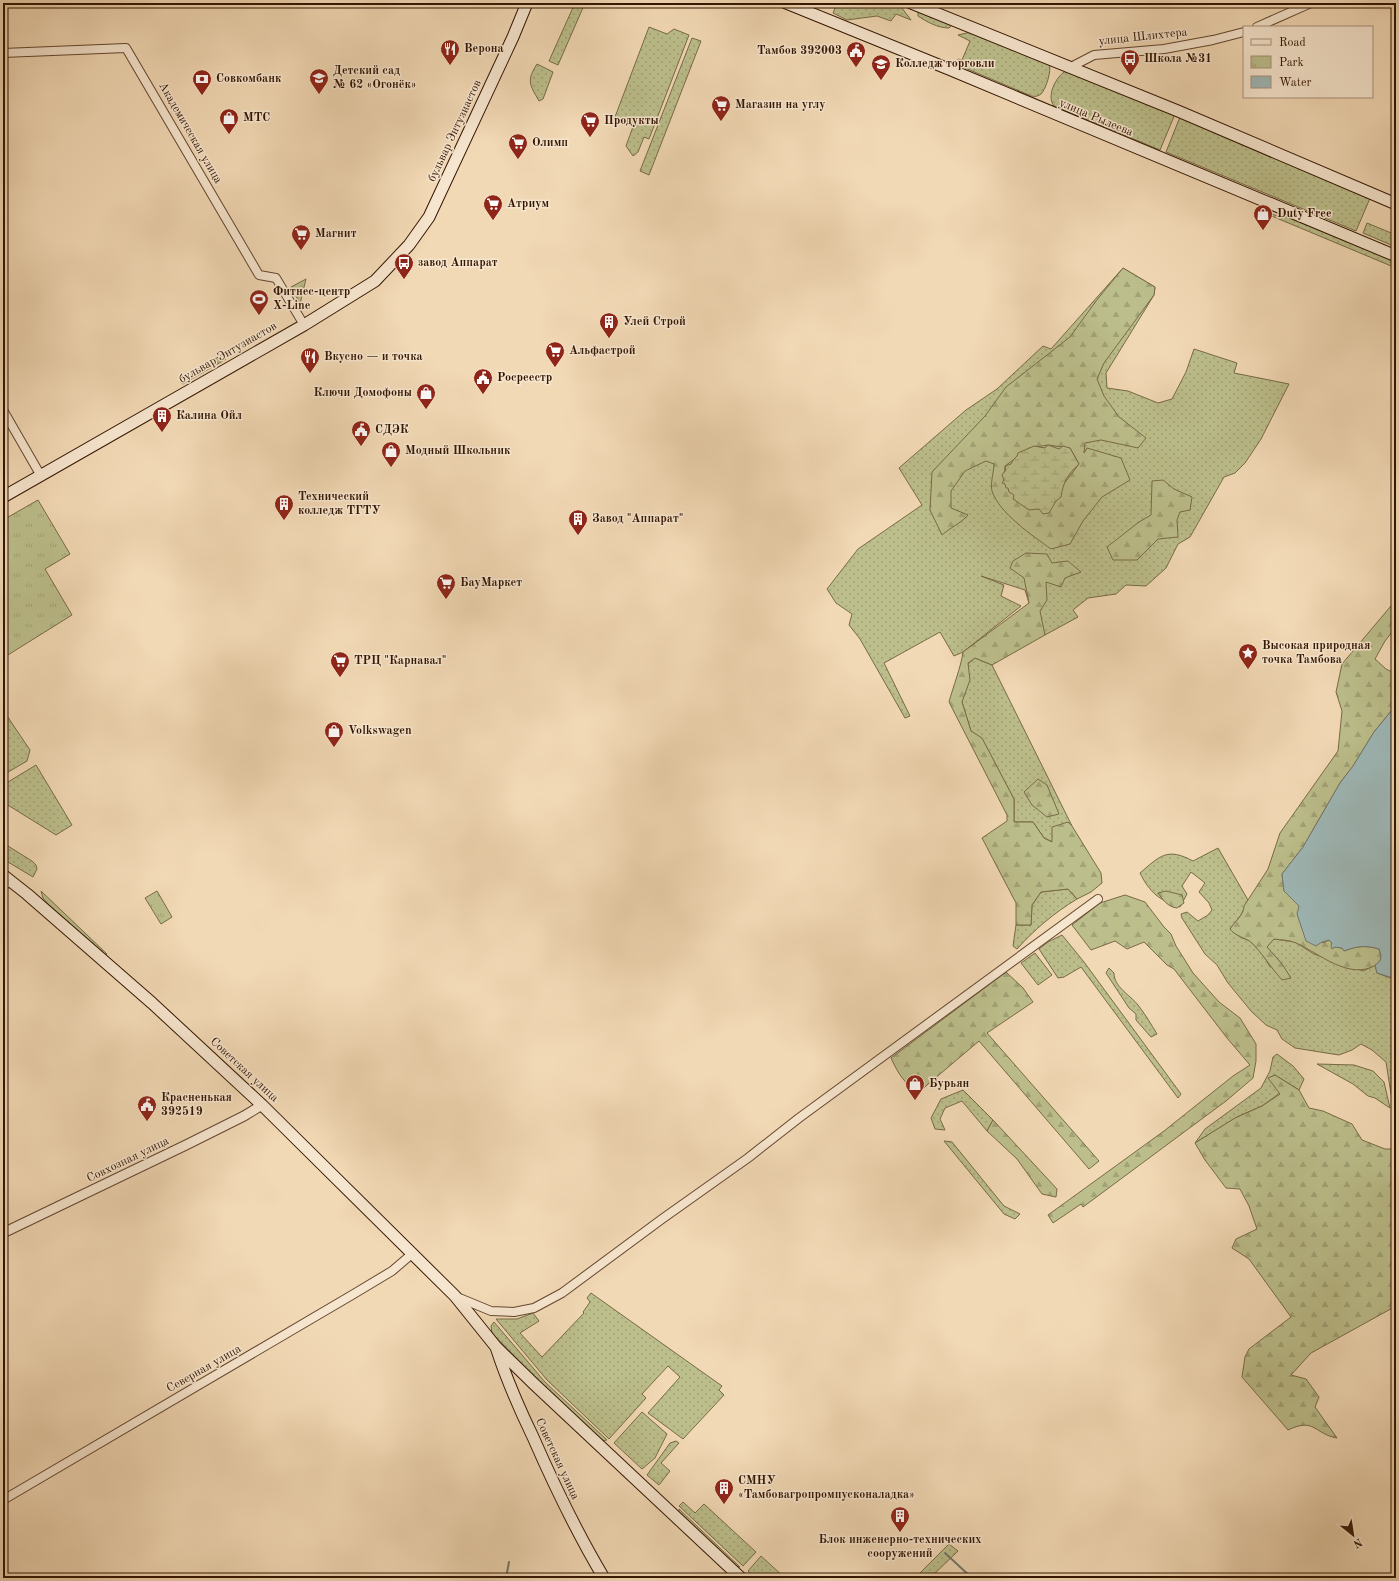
<svg xmlns="http://www.w3.org/2000/svg" width="1399" height="1581" font-family="'Old Standard TT',serif">
  <style>
    .grass { fill: url(#grass-dots); stroke: #786a46 }
    .forest { fill: url(#forest-firs); stroke: #786a46; fill-rule: evenodd }
    .wetland { fill: url(#wetland-marsh); stroke: #786a46 }
    .park { fill: url(#park-tufts); stroke: #786a46 }
    .water { fill: #9eb8b7; stroke: #73776e }
    .lines { fill: none; stroke-linecap: round; stroke-linejoin: round }
    .stream { stroke: #73776e; stroke-width: 2 }
    .minor-casing { stroke: #63462e; stroke-width: 10 }
    .tertiary-casing { stroke: #63462e; stroke-width: 11 }
    .secondary-casing { stroke: #331501; stroke-width: 13 }
    .minor { stroke: #f7e6cf; stroke-width: 8 }
    .tertiary { stroke: #f7e6cf; stroke-width: 9 }
    .secondary { stroke: #f7e6cf; stroke-width: 11 }
    .labels { text-anchor: middle; dominant-baseline: central; stroke-width: 3; stroke-linejoin: round; paint-order: stroke }
    .street-label { font-size: 12px; fill: #331501; stroke: #f7e6cf }
    .poi-label { font-size: 12px; font-weight: bold; fill: #331501; stroke: #f7e6cf; text-anchor: start }
  </style>
  <defs>
    <pattern id="grass-dots" width="8" height="8" patternUnits="userSpaceOnUse"><rect width="8" height="8" fill="#bcbf8c"/><path d="M2 2h.1M6 6h.1" fill="none" stroke="#a2a377" stroke-width="1.8" stroke-linecap="round"/></pattern>
    <pattern id="forest-firs" width="22" height="20" patternUnits="userSpaceOnUse"><rect width="22" height="20" fill="#bcbf8c"/><path d="M5 1l3.5 6h-7zM16 11l3.5 6h-7z" fill="#a2a377"/></pattern>
    <pattern id="wetland-marsh" width="20" height="14" patternUnits="userSpaceOnUse"><rect width="20" height="14" fill="#bcbf8c"/><path d="M1 5h8M5 5V1M11 12h8M15 12V8" fill="none" stroke="#a2a377"/></pattern>
    <pattern id="park-tufts" width="24" height="20" patternUnits="userSpaceOnUse"><rect width="24" height="20" fill="#bcbf8c"/><path d="M3 7l-1-3M5 7V3M7 7l1-3M15 17l-1-3M17 17v-4M19 17l1-3" fill="none" stroke="#a2a377"/></pattern>
  </defs>
  <rect width="100%" height="100%" fill="#f2d9b5"/>
  <filter id="stains"><feTurbulence type="fractalNoise" baseFrequency=".005" numOctaves="4"/><feColorMatrix values="0 0 0 0 .2 0 0 0 0 .09 0 0 0 0 .02 0 0 0 .5 -.17"/></filter>
  <radialGradient id="worn" r=".72"><stop offset=".6" stop-color="#630" stop-opacity="0"/><stop offset="1" stop-color="#630" stop-opacity=".3"/></radialGradient>
  <!-- grass -->
  <path class="grass" d="M575 3H585L558 65 549 61Z
    M837 3H898L911 20 896 14 891 21 877 16 847 20 833 13Z
    M918 10 953 24 949 28C938 28 927 22 918 16Z
    M649 27 667 34 674 29 689 35 649 139 644 137 638 152 633 156 626 146 634 124 615 117Z
    M971 32 1049 64C1052 70 1046 89 1041 94 1037 97 1033 97 1029 95L965 68 957 62 958 59 962 60 970 41 958 35Z
    M692 38 701 41 649 175 640 171Z
    M537 64 553 72 543 99 539 101C530 85 526 81 537 64Z
    M1066 71 1175 114 1160 150 1054 106C1046 96 1056 76 1066 71Z
    M1180 117 1371 196 1356 231 1166 152Z
    M1257 208 1282 218 1287 215 1396 260V268L1255 209Z
    M1367 223 1396 235V247L1363 233Z
    M1123 268 1155 287 1154 295 1106 373 1107 388 1128 391 1158 403 1172 399 1186 372 1194 349 1237 363 1234 373 1289 384 1261 439 1245 463 1235 473 1224 477 1190 537 1178 544 1166 568 1146 586 1126 585 1116 594 1088 598 1073 610 1078 617 1045 635 1029 603 1025 590 981 576 1004 585 1001 596 1021 606 963 652 954 656 940 632 884 663 910 716 905 718 860 639 849 625 852 614 836 603 827 589 858 549 922 505 899 468 966 410 997 389 1043 346 1051 349Z
    M306 279 300 304 291 287Z
    M220 356 226 359 183 384 180 382 181 379Z
    M975 658 992 665 1072 826 1068 822 1053 842 1044 838 1033 822H1014V799L982 739 971 731 962 702 968 664Z
    M3 710 30 750 27 761 3 775Z
    M36 765 72 825 56 835 3 802V785Z
    M3 843 32 861 36 865 37 869 33 877 3 859Z
    M1218 848 1248 900 1241 915 1230 929 1240 937 1250 941 1263 954 1270 967 1282 964 1266 947 1274 939 1295 942 1314 954 1363 971 1375 965 1377 973 1396 980V1107L1391 1094 1386 1062 1372 1050 1361 1044 1352 1050 1339 1055 1295 1048 1282 1039 1277 1030 1266 1025 1251 1011 1228 983 1217 965 1205 954 1182 918 1181 914 1187 912 1198 921 1208 915 1212 910 1209 903 1199 892 1205 883 1191 872 1182 886 1187 894 1180 907C1159 900 1150 893 1140 873 1160 856 1167 847 1193 861Z
    M1068 889 1077 899C1054 913 1035 929 1017 949L1013 946 1016 925H1031L1032 905 1041 892Z
    M41 891 107 954 106 955 48 904 43 898Z
    M1062 935 1084 962 1181 1094 1178 1098 1081 967 1064 977 1058 978 1039 949 1048 942Z
    M1035 953 1052 975 1038 985 1021 963Z
    M1109 968 1114 973C1114 987 1130 995 1138 1005 1145 1014 1151 1024 1157 1034L1151 1037 1136 1020V1014L1129 1008 1106 973Z
    M1277 1054 1293 1066 1304 1079 1299 1090 1275 1075 1269 1078 1280 1093 1262 1106 1237 1117 1195 1143 1205 1129 1261 1088 1270 1071 1273 1057Z
    M1317 1064 1354 1065 1373 1071 1384 1082 1390 1108 1375 1098 1368 1096 1353 1084Z
    M963 1090 993 1120 987 1131 962 1101 945 1108 940 1119 945 1130 935 1129 931 1118 941 1099Z
    M944 1141 952 1142 1004 1206 1020 1214 1015 1219 1004 1214Z
    M591 1293 722 1386 719 1390 724 1395 683 1439 648 1413 680 1377 668 1366 642 1394 646 1398 609 1439 547 1380 496 1319H517L533 1313 539 1321 520 1333 542 1357 584 1313 583 1312 590 1302 587 1298Z
    M494 1322 545 1382 607 1440 601 1441 543 1386 492 1333 491 1326Z
    M642 1412 667 1434 655 1458 642 1469 614 1443Z
    M676 1441 679 1443 661 1463 670 1471 659 1485 647 1475 670 1443Z
    M683 1502 695 1513 704 1504 756 1552 743 1566 679 1506Z
    M679 1509 740 1567 734 1566 679 1513Z
    M949 1544 958 1551 930 1578H915Z
    M761 1556 785 1578H756L748 1571Z"/>
  <!-- forest -->
  <path class="forest" d="M1123 268 1155 287 1154 295 1104 363 1097 379 1104 396 1119 417 1146 438 1138 448 1101 440 1085 443 1084 453 1087 448 1121 458 1130 480 1102 497 1083 521 1070 544 1051 549C1033 536 999 513 992 491 990 484 994 471 994 464L986 461 965 471 951 491V508L968 515C960 524 951 527 942 535L930 510 932 472 985 416 1006 387 1070 337 1096 301ZM1048 445 1070 448 1079 464 1063 485 1004 480 1005 466 1029 448Z
    M1163 480 1174 489 1192 497 1190 510 1180 512 1177 520 1178 537 1158 539 1137 560H1113L1107 547 1139 522 1151 515 1152 481Z
    M1026 553 1047 554 1052 563 1068 561 1081 572 1065 578 1061 587 1046 582 1047 600 1040 611 1045 635 992 665 975 658 968 663 970 680 962 702 971 731 982 738 1014 799V822H1033L1044 838 1052 842V827L1068 822 1072 826 1101 873 1102 883 1091 892 1077 899 1068 889 1041 892 1032 905 1031 925H1016V903L982 838 1007 821V815L949 702C953 687 961 667 963 652L1029 603 1024 578 1010 568 1013 561Z
    M1396 600V627L1385 641 1375 659 1386 669 1396 674V705L1374 732 1353 766 1340 783 1303 847 1282 874 1284 891 1299 906 1322 942 1323 943 1329 940 1335 947 1342 948 1344 951C1357 946 1366 945 1379 949 1381 955 1383 961 1376 965 1349 981 1319 953 1296 943 1290 940 1281 940 1274 939L1267 947 1282 964 1291 978 1282 980C1271 968 1263 954 1252 943 1245 937 1236 937 1230 929 1235 921 1244 915 1244 906L1268 869 1280 833 1338 751 1342 711 1336 692 1342 664Z
    M1038 779 1047 785 1059 814 1047 817 1032 805 1024 792Z
    M1166 891 1182 895 1184 903 1177 908C1168 907 1163 900 1158 893Z
    M1125 895 1145 902 1164 927 1171 934 1176 946 1193 973 1219 1002 1240 1018 1256 1044V1061L1253 1078 1226 1101 1083 1207 1081 1204 1053 1223 1048 1215 1164 1131 1233 1076 1250 1065 1227 1038 1174 969 1167 965 1144 942 1127 949 1115 941 1091 950 1072 925 1100 903Z
    M1006 972 1023 988 1033 1002 987 1033 1099 1161 1089 1169 979 1041 920 1091C905 1087 897 1071 891 1058Z
    M1275 1075 1299 1090 1309 1108 1323 1111 1352 1124 1362 1140 1385 1149H1396V1306L1311 1353 1291 1375 1306 1379 1319 1397 1315 1407 1337 1438C1314 1434 1315 1417 1288 1430L1242 1377 1245 1357 1249 1349 1291 1317 1249 1259 1232 1248 1236 1239 1257 1229 1249 1206 1240 1189 1226 1188 1205 1160 1195 1143 1235 1118 1262 1106 1280 1094 1268 1078Z
    M993 1120 1057 1189 1056 1197 1042 1194 1017 1159 987 1131Z"/>
  <!-- wetland -->
  <path class="wetland" d="M1048 445 1059 449 1063 446 1070 448 1079 464C1068 474 1063 482 1061 497L1056 501 1049 513 1043 514 1039 509 1029 510 1013 499 1014 495 1009 492 1008 488H1006L1005 484 1002 483 1004 480 1002 475 1006 470 1005 466 1011 464 1013 460 1017 456 1018 453 1034 446 1045 448Z"/>
  <!-- park -->
  <path class="park" d="M38 500 70 554 45 569 72 615 3 658V520Z
    M157 891 172 917 161 924 145 898Z"/>
  <!-- water -->
  <path class="water" d="M1396 705V979L1377 973 1375 965C1382 961 1382 956 1379 949 1366 945 1357 946 1344 951L1342 948 1335 947 1332 949 1331 946 1332 943 1329 940 1322 942 1316 946 1306 941 1297 914 1299 906 1284 891 1282 874 1303 847 1340 783 1353 766 1374 732Z"/>
  <g class="lines">
    <!-- stream -->
    <path class="stream" d="M945 1553 972 1578
      M506 1578 509 1562"/>
    <!-- minor casing -->
    <g class="minor-casing">
      <path id="minor" d="M1257 27 1311 3
        M3 53 126 48 259 275 276 278 304 325
        M1069 68 1094 55 1164 49 1213 40 1244 32
        M3 410 41 476
        M3 887 10 880
        M457 1297 491 1311 514 1312 534 1308 562 1293 662 1219 748 1158 799 1118 1098 899
        M3 1500 352 1295 392 1271 413 1253"/>
    </g>
    <!-- tertiary casing -->
    <g class="tertiary-casing">
      <path id="tertiary" d="M3 1233 186 1145 244 1116 262 1105"/>
    </g>
    <!-- secondary casing -->
    <g class="secondary-casing">
      <path id="secondary" d="M786 3 951 70 1396 256
        M911 3 1178 111 1396 204
        M3 497 304 325 375 281 409 245 429 217 513 37 527 3
        M3 875 27 894 152 1003 262 1105 455 1296 496 1347 534 1384 741 1578
        M496 1347C506 1378 519 1408 533 1437 554 1485 577 1533 604 1578"/>
    </g>
    <!-- minor -->
    <use href="#minor" class="minor"/>
    <!-- tertiary -->
    <use href="#tertiary" class="tertiary"/>
    <!-- secondary -->
    <use href="#secondary" class="secondary"/>
  </g>
  <!-- icons -->
  <defs>
    <g id="restaurant-pin" transform="scale(1)"><path d="M0 17L-7.5 6A9.5 9.5 0 1 1 7.5 6Z" fill="#8f2418" stroke="#f7e6cf"/><path d="M-5-6h1v4h1v-4h1v4h1v-4h1v5L-1.5 .5V6h-2V.5L-5-1ZM5-6V6H3V1.5H1.5Q1.5-4 5-6Z" fill="#fff"/></g>
    <g id="civic-pin" transform="scale(1)"><path d="M0 17L-7.5 6A9.5 9.5 0 1 1 7.5 6Z" fill="#8f2418" stroke="#f7e6cf"/><path d="M-.6-6.5H3V-4.5H.6V-3L4-1V1h2V6H-6V1h2V-1L-.6-3ZM-1.2 2.5V6h2.4V2.5Z" fill="#fff"/></g>
    <g id="bus-pin" transform="scale(1)"><path d="M0 17L-7.5 6A9.5 9.5 0 1 1 7.5 6Z" fill="#8f2418" stroke="#f7e6cf"/><path d="M-5-6H5V4H4V6H2V4H-2V6H-4V4H-5ZM-3.5-4V0h7V-4ZM-3.5 1.2v1.5H-2V1.2ZM2 1.2v1.5H3.5V1.2Z" fill="#fff"/></g>
    <g id="university-pin" transform="scale(1)"><path d="M0 17L-7.5 6A9.5 9.5 0 1 1 7.5 6Z" fill="#8f2418" stroke="#f7e6cf"/><path d="M0-5L7-2L0 1L-7-2ZM-4 1L0 2.5L4 1V4Q0 6-4 4Z" fill="#fff"/></g>
    <g id="school-pin" transform="scale(1)"><path d="M0 17L-7.5 6A9.5 9.5 0 1 1 7.5 6Z" fill="#8f2418" stroke="#f7e6cf"/><path d="M0-5L7-2L0 1L-7-2ZM-4 1L0 2.5L4 1V4Q0 6-4 4Z" fill="#fff"/></g>
    <g id="bank-pin" transform="scale(1)"><path d="M0 17L-7.5 6A9.5 9.5 0 1 1 7.5 6Z" fill="#8f2418" stroke="#f7e6cf"/><path d="M-6-4H6V4H-6ZM0-2.3a2.3 2.3 0 1 0 0 4.6a2.3 2.3 0 1 0 0-4.6Z" fill="#fff"/></g>
    <g id="supermarket-pin" transform="scale(1)"><path d="M0 17L-7.5 6A9.5 9.5 0 1 1 7.5 6Z" fill="#8f2418" stroke="#f7e6cf"/><path d="M-6-5.5h2.5l.6 2H6L4.5 2H-2.5L-4.4-4H-6ZM-1.5 3.2a1.3 1.3 0 1 0 .1 0ZM3 3.2a1.3 1.3 0 1 0 .1 0Z" fill="#fff"/></g>
    <g id="shop-pin" transform="scale(1)"><path d="M0 17L-7.5 6A9.5 9.5 0 1 1 7.5 6Z" fill="#8f2418" stroke="#f7e6cf"/><path d="M-5-2.5h2.3a2.7 3.5 0 0 1 5.4 0H5L5.5 6h-11ZM-1.5-2.5h3a1.5 2.3 0 0 0-3 0Z" fill="#fff"/></g>
    <g id="stadium-pin" transform="scale(1)"><path d="M0 17L-7.5 6A9.5 9.5 0 1 1 7.5 6Z" fill="#8f2418" stroke="#f7e6cf"/><path d="M0-5a6.5 5 0 1 0 0 10a6.5 5 0 1 0 0-10ZM-3.5-1.8h7v3.6h-7Z" fill="#fff"/></g>
    <g id="building-pin" transform="scale(1)"><path d="M0 17L-7.5 6A9.5 9.5 0 1 1 7.5 6Z" fill="#8f2418" stroke="#f7e6cf"/><path d="M-4-6H4V6H1V3H-1V6H-4ZM-2.5-4.3h1.7v1.8h-1.7ZM.8-4.3h1.7v1.8H.8ZM-2.5-1h1.7V.8h-1.7ZM.8-1h1.7V.8H.8Z" fill="#fff"/></g>
    <g id="sight-pin" transform="scale(1)"><path d="M0 17L-7.5 6A9.5 9.5 0 1 1 7.5 6Z" fill="#8f2418" stroke="#f7e6cf"/><path d="M0-6L1.8-2.2L6-1.7L2.9 1.2L3.7 5.4L0 3.3L-3.7 5.4L-2.9 1.2L-6-1.7L-1.8-2.2Z" fill="#fff"/></g>
  </defs>
  <g fill-rule="evenodd">
    <use href="#restaurant-pin" x="450" y="49"/>
    <use href="#civic-pin" x="856" y="51"/>
    <use href="#bus-pin" x="1130" y="59"/>
    <use href="#university-pin" x="881" y="64"/>
    <use href="#school-pin" x="319" y="78"/>
    <use href="#bank-pin" x="202" y="79"/>
    <use href="#supermarket-pin" x="721" y="105"/>
    <use href="#shop-pin" x="229" y="118"/>
    <use href="#supermarket-pin" x="590" y="121"/>
    <use href="#supermarket-pin" x="518" y="143"/>
    <use href="#supermarket-pin" x="493" y="204"/>
    <use href="#shop-pin" x="1263" y="214"/>
    <use href="#supermarket-pin" x="301" y="234"/>
    <use href="#bus-pin" x="404" y="263"/>
    <use href="#stadium-pin" x="259" y="299"/>
    <use href="#building-pin" x="609" y="322"/>
    <use href="#supermarket-pin" x="555" y="351"/>
    <use href="#restaurant-pin" x="310" y="357"/>
    <use href="#civic-pin" x="483" y="378"/>
    <use href="#shop-pin" x="426" y="393"/>
    <use href="#building-pin" x="162" y="416"/>
    <use href="#civic-pin" x="361" y="430"/>
    <use href="#shop-pin" x="391" y="451"/>
    <use href="#building-pin" x="284" y="504"/>
    <use href="#building-pin" x="578" y="519"/>
    <use href="#supermarket-pin" x="446" y="583"/>
    <use href="#sight-pin" x="1248" y="653"/>
    <use href="#supermarket-pin" x="340" y="661"/>
    <use href="#shop-pin" x="334" y="731"/>
    <use href="#shop-pin" x="915" y="1084"/>
    <use href="#civic-pin" x="147" y="1105"/>
    <use href="#building-pin" x="724" y="1488"/>
    <use href="#building-pin" x="900" y="1516"/>
  </g>
  <g class="labels">
    <!-- street labels -->
    <g class="street-label">
      <text transform="translate(1143 37) rotate(-6)">улица Шлихтера</text>
      <text transform="translate(1096 118) rotate(23)">улица Рылеева</text>
      <text transform="translate(455 131) rotate(-65)">бульвар Энтузиастов</text>
      <text transform="translate(190 133) rotate(60)">Академическая улица</text>
      <text transform="translate(228 353) rotate(-30)">бульвар Энтузиастов</text>
      <text transform="translate(244 1070) rotate(43)">Советская улица</text>
      <text transform="translate(128 1160) rotate(-26)">Совхозная улица</text>
      <text transform="translate(204 1369) rotate(-30)">Северная улица</text>
      <text transform="translate(557 1459) rotate(65)">Советская улица</text>
    </g>
    <!-- poi labels -->
    <g class="poi-label">
      <text x="464" y="49">Верона</text>
      <text x="842" y="51" text-anchor="end">Тамбов 392003</text>
      <text x="1144" y="59">Школа №31</text>
      <text x="895" y="64">Колледж торговли</text>
      <text x="333" y="71">Детский сад<tspan x="333" dy="14">№ 62 «Огонёк»</tspan></text>
      <text x="216" y="79">Совкомбанк</text>
      <text x="735" y="105">Магазин на углу</text>
      <text x="243" y="118">МТС</text>
      <text x="604" y="121">Продукты</text>
      <text x="532" y="143">Олимп</text>
      <text x="507" y="204">Атриум</text>
      <text x="1277" y="214">Duty Free</text>
      <text x="315" y="234">Магнит</text>
      <text x="418" y="263">завод Аппарат</text>
      <text x="273" y="292">Фитнес-центр<tspan x="273" dy="14">X-Line</tspan></text>
      <text x="623" y="322">Улей Строй</text>
      <text x="569" y="351">Альфастрой</text>
      <text x="324" y="357">Вкусно — и точка</text>
      <text x="497" y="378">Росреестр</text>
      <text x="412" y="393" text-anchor="end">Ключи Домофоны</text>
      <text x="176" y="416">Калина Ойл</text>
      <text x="375" y="430">СДЭК</text>
      <text x="405" y="451">Модный Школьник</text>
      <text x="298" y="497">Технический<tspan x="298" dy="14">колледж ТГТУ</tspan></text>
      <text x="592" y="519">Завод "Аппарат"</text>
      <text x="460" y="583">БауМаркет</text>
      <text x="1262" y="646">Высокая природная<tspan x="1262" dy="14">точка Тамбова</tspan></text>
      <text x="354" y="661">ТРЦ "Карнавал"</text>
      <text x="348" y="731">Volkswagen</text>
      <text x="929" y="1084">Бурьян</text>
      <text x="161" y="1098">Красненькая<tspan x="161" dy="14">392519</tspan></text>
      <text x="738" y="1481">СМНУ<tspan x="738" dy="14">«Тамбовагропромпусконаладка»</tspan></text>
      <text x="900" y="1540" text-anchor="middle">Блок инженерно-технических<tspan x="900" dy="14">сооружений</tspan></text>
    </g>
  </g>
  <!-- margin -->
  <rect width="1399" height="1581" fill="none" stroke="#f2d9b5" stroke-width="16"/>
  <rect x="4" y="4" width="1391" height="1573" fill="none" stroke="#331501" stroke-width="2"/>
  <rect x="8" y="8" width="1383" height="1565" fill="none" stroke="#331501"/>
  <!-- legend -->
  <rect x="1243" y="26" width="130" height="72" fill="#f7e6cf" stroke="#a9927d"/>
  <rect x="1251" y="39" width="20" height="6" fill="#f7e6cf" stroke="#a9927d"/>
  <text x="1279" y="46" font-size="12" fill="#331501">Road</text>
  <rect x="1251" y="56" width="20" height="12" fill="url(#park-tufts)" stroke="#a9927d"/>
  <text x="1279" y="66" font-size="12" fill="#331501">Park</text>
  <rect x="1251" y="76" width="20" height="12" fill="#9eb8b7" stroke="#a9927d"/>
  <text x="1279" y="86" font-size="12" fill="#331501">Water</text>
  <!-- north arrow -->
  <g transform="translate(1353 1535) rotate(150)" stroke="#f7e6cf" stroke-width="3" paint-order="stroke">
  <path d="M0-3L7 15L0 10L-7 15Z" fill="#331501"/>
  <text y="-6" font-size="11" font-weight="bold" text-anchor="middle" fill="#331501">N</text>
  </g>
  <rect width="100%" height="100%" filter="url(#stains)"/>
  <rect width="100%" height="100%" fill="url(#worn)"/>
</svg>
